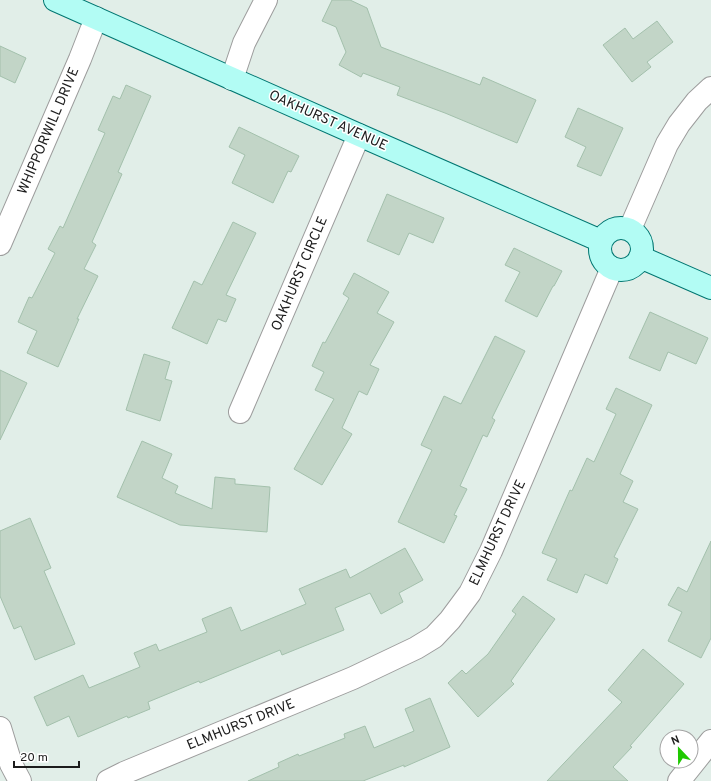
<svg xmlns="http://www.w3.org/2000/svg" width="711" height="781" font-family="Overpass,sans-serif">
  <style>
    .building { fill: #c2d5c7; stroke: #a3c0ac }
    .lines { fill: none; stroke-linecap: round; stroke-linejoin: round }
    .street-casing { stroke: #9d9d9d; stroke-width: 24 }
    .secondary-casing { stroke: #007671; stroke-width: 24 }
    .street { stroke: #fff; stroke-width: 22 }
    .secondary { stroke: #b2fcf4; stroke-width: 22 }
    .labels { text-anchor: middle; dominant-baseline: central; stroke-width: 3; stroke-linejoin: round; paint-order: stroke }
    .street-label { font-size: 14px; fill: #1c1c1c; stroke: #fff }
  </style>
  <rect width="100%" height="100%" fill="#e1eee8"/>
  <!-- building -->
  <path class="building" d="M332 0H350L367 8 381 47 480 85 483 77 536 100 517 143 445 113 397 95 400 87 363 73 361 77 339 65 346 52 336 27 322 21Z
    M657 21 673 42 647 62 651 67 632 82 603 45 625 28 633 39Z
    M0 46 26 58 15 83 0 76Z
    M126 85 151 96 118 172 122 174 92 242 96 245 84 269 98 276 77 319H79L58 367 27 353 37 331 18 322 29 297 32 298 55 253 48 249 60 226 63 228 105 133 98 130 113 96 120 99Z
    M578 108 623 128 601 176 577 166 586 147 565 137Z
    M239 127 299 156 291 172 288 171 273 203 232 183 245 155 229 147Z
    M387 194 444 218 433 243 409 233 399 255 367 241Z
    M233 222 256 233 226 295 236 299 226 322 218 319 207 344 172 328 194 281 202 285Z
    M514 248 562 271 554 286H553L537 317 505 301 520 272 505 265Z
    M354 273 389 292 377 313 394 322 370 365 379 369 367 395 359 391 342 428 352 434 322 485 294 469 334 399 315 390 324 372 312 366 323 342 325 343 349 298 343 294Z
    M650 312 708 338 696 364 668 352 660 371 629 358Z
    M495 336 525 351 492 418 495 420 487 437 483 435 460 486 467 489 454 515 457 516 444 543 398 522 432 450 421 445 444 396 461 404Z
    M144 354 170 362 165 379 172 381 160 421 126 410Z
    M0 370 27 383 0 440Z
    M616 388 652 405 620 474 633 481 623 502 638 509 614 557 618 559 607 584 585 574 577 593 547 580 557 559 542 553 570 490 572 491 587 458 594 462 616 414 606 409Z
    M142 441 172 454 162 478 178 486 175 493 212 509 215 477 235 479V484L270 487 267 532 180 525 117 497Z
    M30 518 51 568 44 571 75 644 35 660 21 626 14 629 0 596V531Z
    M711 541V638L701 658 668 641 682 612 668 605 678 587 687 592Z
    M405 548 423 580 399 593 403 602 381 614 370 593 335 608 344 630 282 655 280 650 200 683 199 681 148 702 150 709 128 718 127 716 78 737 69 716 47 726 34 697 83 675 89 688 140 667 134 653 156 644 159 651 207 632 202 619 231 607 241 631 306 604 299 589 346 569 350 578Z
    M523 596 555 619 511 681 514 684 478 717 448 683 462 670 466 674 488 654 516 614 512 611Z
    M643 649 684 684 630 746 632 747 613 767 628 781H547L622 702 608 690Z
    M430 698 450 747 404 767V765L363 781H248L279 767 278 763 298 754 299 756 345 738 344 734 365 726 374 748 414 731 405 709Z"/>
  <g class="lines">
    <!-- street casing -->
    <g class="street-casing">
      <path id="street" d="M232 79 244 43 266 0
        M630 229 667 144 679 124 697 101 711 88
        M0 244 80 59 96 18
        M240 412 359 135
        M0 728 11 764 20 781
        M108 781 124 773 353 678 416 648 434 637 450 620 470 593 491 551 612 268
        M679 781 711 741"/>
    </g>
    <!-- secondary casing -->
    <g class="secondary-casing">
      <path id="secondary" d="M55 0 359 135 601 241
        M600 249a21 21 0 1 1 42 0a21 21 0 1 1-42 0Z
        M640 257 711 288"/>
    </g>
    <!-- street -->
    <use href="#street" class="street"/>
    <!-- secondary -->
    <use href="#secondary" class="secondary"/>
  </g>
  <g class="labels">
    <!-- street labels -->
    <g class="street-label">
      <text transform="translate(328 121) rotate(24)">OAKHURST AVENUE</text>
      <text transform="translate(49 131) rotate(-67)">WHIPPORWILL DRIVE</text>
      <text transform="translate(300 274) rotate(-67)">OAKHURST CIRCLE</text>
      <text transform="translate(498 533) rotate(-65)">ELMHURST DRIVE</text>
      <text transform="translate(241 725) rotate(-22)">ELMHURST DRIVE</text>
    </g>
  </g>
  <!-- north arrow -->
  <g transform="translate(679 749) rotate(338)"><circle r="19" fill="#ffffff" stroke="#a4a4a4"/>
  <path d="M0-3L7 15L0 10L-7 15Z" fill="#1fc900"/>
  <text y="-6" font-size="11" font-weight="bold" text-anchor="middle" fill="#1c1c1c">N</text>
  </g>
  <!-- scale -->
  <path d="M14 761v6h65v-6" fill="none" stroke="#1c1c1c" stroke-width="2"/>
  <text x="20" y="761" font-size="12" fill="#1c1c1c" stroke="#ffffff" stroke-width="3" paint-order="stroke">20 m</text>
</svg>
